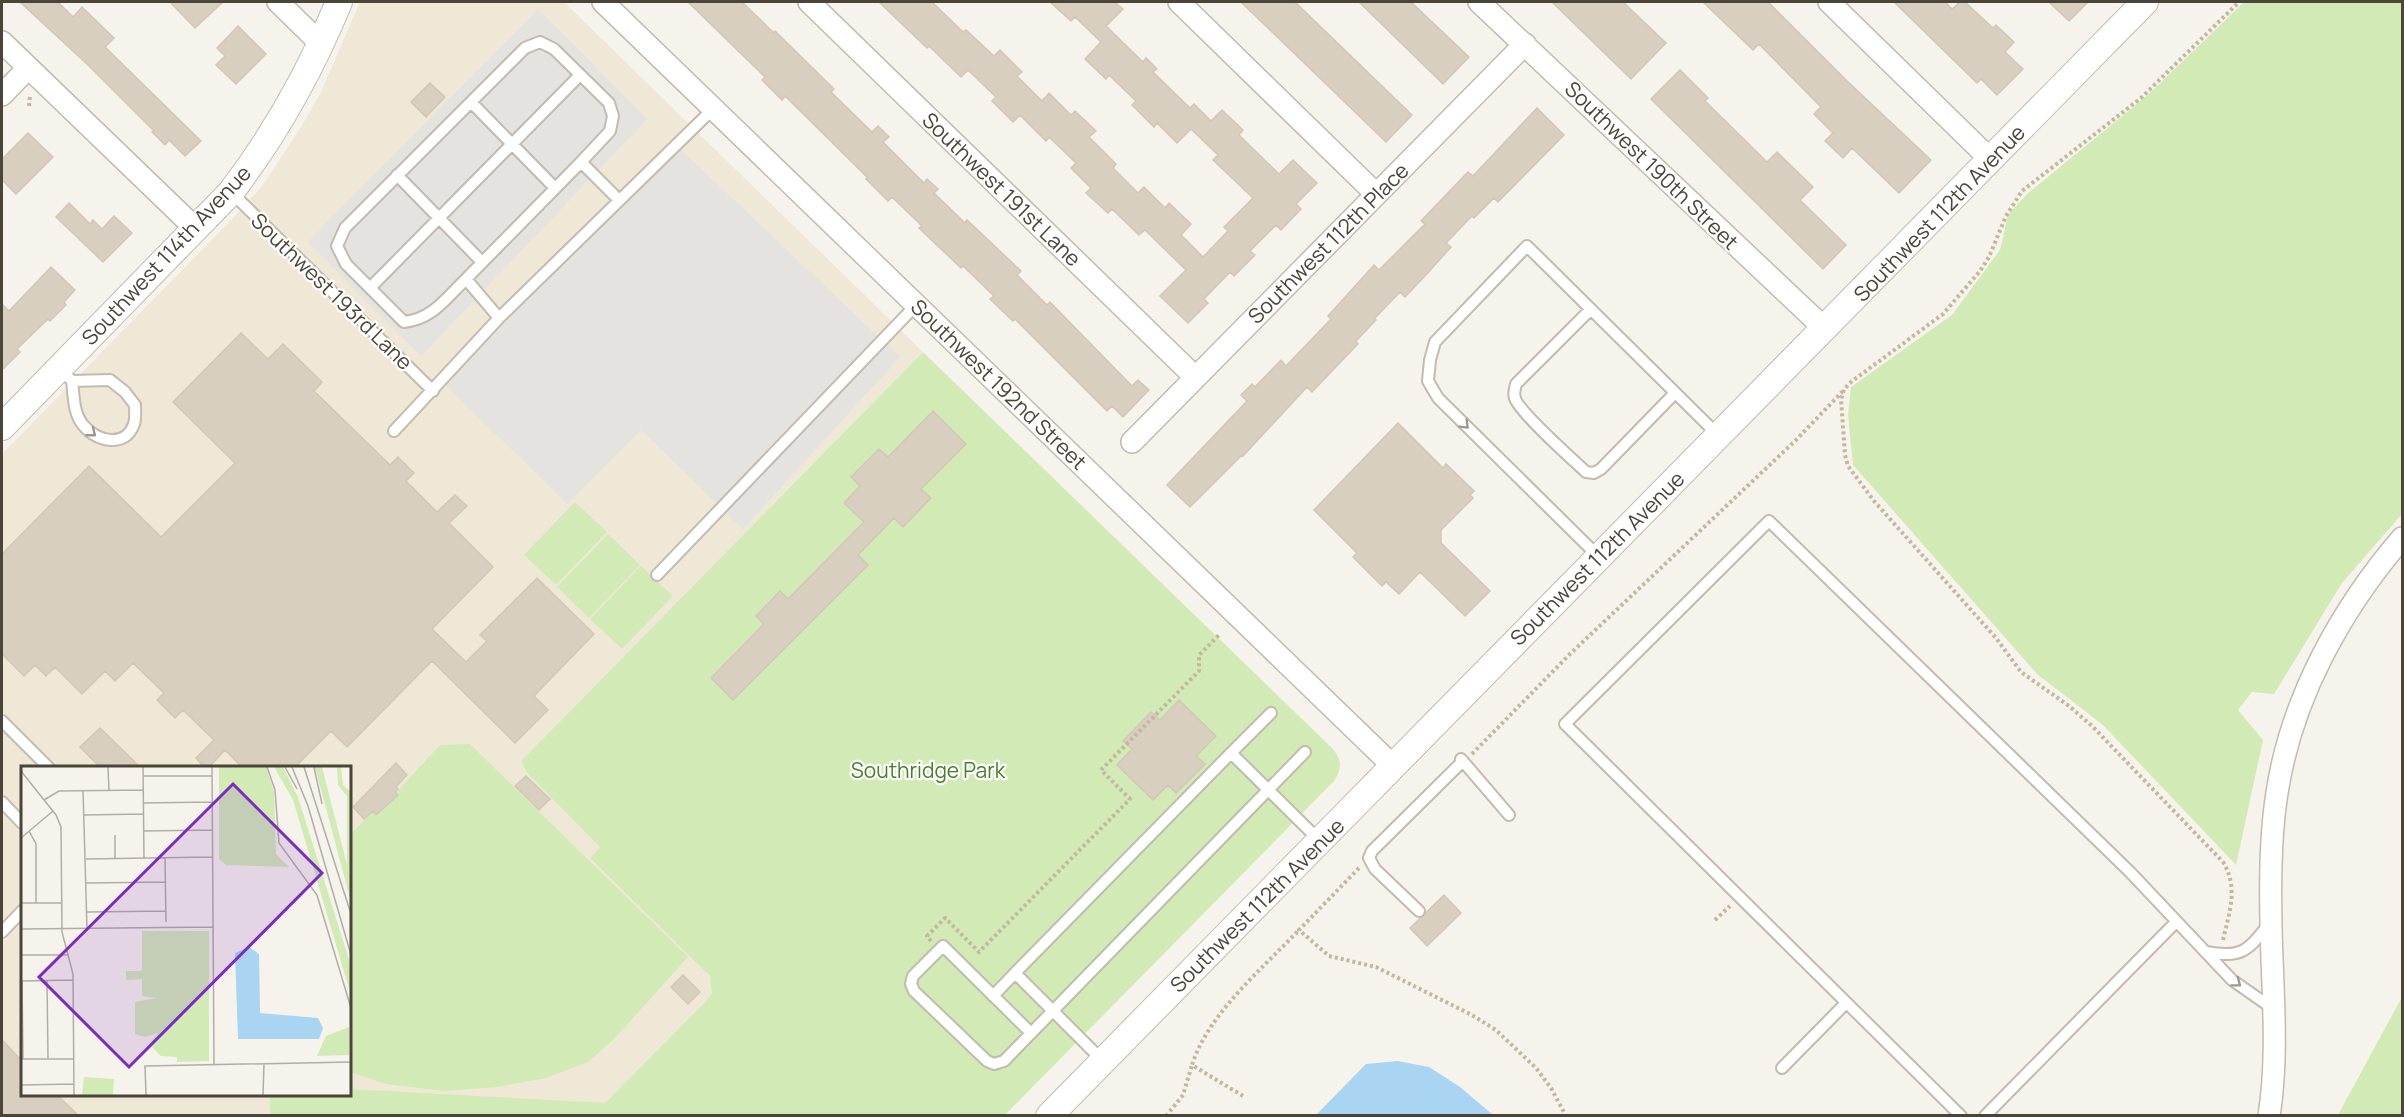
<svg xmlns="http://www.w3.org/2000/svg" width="2404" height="1117" font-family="Manrope,sans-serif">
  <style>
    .education { fill: #efe8d6; fill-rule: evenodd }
    .green { fill: #d2eab5 }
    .parking { fill: #e5e3e0 }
    .water { fill: #a9d4f2 }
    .building { fill: #d8cfc1; stroke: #d3c7b4; stroke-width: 1.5 }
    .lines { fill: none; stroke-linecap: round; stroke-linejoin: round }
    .service-casing { stroke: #c2bbae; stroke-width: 14 }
    .minor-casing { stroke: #c2bbae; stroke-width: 24 }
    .tertiary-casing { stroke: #c2bbae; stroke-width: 28 }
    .path { stroke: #c4b79f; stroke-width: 4; stroke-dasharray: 3 3; stroke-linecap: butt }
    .service { stroke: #fff; stroke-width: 10 }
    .minor { stroke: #fff; stroke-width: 21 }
    .tertiary { stroke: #fff; stroke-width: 26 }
    .oneway { stroke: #9c9892 }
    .labels { text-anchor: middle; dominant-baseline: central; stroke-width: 4.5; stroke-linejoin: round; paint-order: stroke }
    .street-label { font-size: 21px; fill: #4b4439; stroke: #fff }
    .park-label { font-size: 21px; fill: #4a7f2a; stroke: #fff }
    .inset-road { fill: none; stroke: #b2ada4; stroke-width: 1.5 }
    .view { fill: #7b2cbf; fill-opacity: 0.15; stroke: #7b2cbf; stroke-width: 3 }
    .inset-edge { fill: none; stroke: #4b4439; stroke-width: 3 }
  </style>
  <rect width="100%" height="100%" fill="#f6f3ec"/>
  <!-- education -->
  <path class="education" d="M360 2H564L923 352 521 761 527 773 601 847 590 858 706 970 713 984 712 993 706 1001 593 1115 2 1116V454L235 216 263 185 301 127 321 92ZM22 768H350V1094H22Z"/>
  <!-- green -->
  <path class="green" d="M2244 2H2402V514L2342 583 2274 694 2252 692 2238 710 2263 740 2236 865 2103 725 2037 674 1853 465 1848 415 1851 387 1952 315 2000 250 2008 215 2026 195 2149 94Z
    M923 352 1333 749C1342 760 1342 769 1334 781L1005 1115 270 1116V1098L287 1094H350V1089L605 1103 706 1001 712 993 710 976 590 858 600 847 527 773 521 761Z
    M575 502 607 532 556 585 524 555Z
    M608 534 640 565 589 618 557 587Z
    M641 566 673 596 622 649 590 619Z
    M470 744 688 957 614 1039 588 1062 546 1078 497 1087 443 1091 386 1084 350 1072V835L373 811 376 814 440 745Z
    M2402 997V1115H2338Z"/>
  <!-- parking -->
  <path class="parking" d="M538 9 647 119 421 356 308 242Z
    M678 147 900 357 743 529 641 430 567 504 445 384Z"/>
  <!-- water -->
  <path class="water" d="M1398 1061 1429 1067 1460 1087 1493 1115H1316L1366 1064Z"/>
  <!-- building -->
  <path class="building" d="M20 2H58L73 17 82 7 114 38 105 47 201 141 185 156 169 140 165 145 152 132 154 131 88 65Z
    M170 2H223L195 28Z
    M688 2H742L774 33 775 31 834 89 831 92 872 132 878 126 889 137 883 142 924 183 927 179 938 189 934 193 965 223 967 220 1021 271 1017 275 1047 305 1050 302 1132 386 1138 380 1149 390 1123 417 1112 406 1107 411 1015 319 1013 321 990 299 994 296 963 266 961 268 919 228 922 226 892 197 888 201 866 179 868 178 785 96 782 100 762 80 765 77Z
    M879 2H932L963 32 966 30 994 56 1000 50 1022 72 1017 76 1042 101 1049 93 1071 115 1075 111 1096 131 1089 137 1116 164 1113 168 1138 193 1144 187 1165 208 1169 203 1191 224 1181 235 1203 257 1228 231 1224 227 1253 198 1213 160 1218 155 1191 129 1177 143 1157 123 1154 127 1132 105 1136 101 1109 75 1106 79 1085 59 1101 42 1075 17 1071 21 1050 2H1114L1123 9 1106 26 1143 62 1146 58 1157 69 1153 72 1190 108 1194 104 1211 121 1222 110 1243 130 1239 135 1279 174 1293 160 1317 183 1296 204 1301 209 1281 230 1276 225 1250 251 1255 255 1234 276 1230 272 1204 299 1208 303 1188 323 1160 296 1186 270 1145 230 1139 235 1112 209 1108 213 1086 193 1091 188 1071 168 1076 163 1049 137 1046 141 1020 115 1013 122 992 101 996 97 968 70 961 77 929 46 927 48Z
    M1241 2H1295L1412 115 1386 142Z
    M1359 2H1411L1469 57 1443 84Z
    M1552 2H1623L1666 43 1631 79Z
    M1703 2H1768L1847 81 1931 160 1899 193 1852 148 1843 158 1825 141 1833 133 1814 114 1821 107 1759 44 1753 50Z
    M1894 2H1945L1952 9 1960 2H1965L1993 28 1996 25 2014 42 2005 52 2023 69 1997 95 1981 79 1977 83Z
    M2049 2H2088L2069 21Z
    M238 26 266 54 236 84 216 65 225 56 217 48Z
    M1680 70 1708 98 1705 101 1767 162 1777 152 1813 187 1800 200 1846 245 1823 269 1651 99Z
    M430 83 445 97 426 117 411 102Z
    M1537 108 1564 135 1498 202 1494 198 1474 218 1472 216 1446 243 1451 247 1425 276 1405 297 1400 292 1374 319 1376 320 1356 341 1358 344 1332 371 1312 392 1307 387 1243 456 1242 455 1190 507 1167 485 1247 401 1241 395 1252 384 1255 387 1281 360 1286 366 1331 319 1328 316 1374 265 1379 270 1425 224 1421 221 1468 172 1473 176Z
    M28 133 53 157 16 194 2 180V159Z
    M69 203 90 224 93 220 102 229 114 216 132 233 103 262 56 217Z
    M51 267 75 290 64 302 66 305 50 321 48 319 17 349 20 352 2 370V304L9 311Z
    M241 333 268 359 283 344 322 382 314 391 390 465 398 457 414 473 406 481 437 512 455 495 467 506 449 523 493 567 432 629 466 662 487 641 480 635 537 578 594 634 534 696 548 710 515 743 432 661 347 747 331 731 294 768H243L225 750 208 768H205L196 758 214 740 183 710 175 718 157 700 164 693 133 663 115 681 105 671 82 694 55 667 46 676 35 665 24 676 2 654V554L89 466 161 537 235 463 173 402Z
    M933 411 966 444 921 489 931 498 903 527 894 518 858 555 868 565 733 700 711 678 764 624 756 616 780 591 788 599 864 522 844 503 860 486 851 477 879 449 888 457Z
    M1398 423 1443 468 1446 464 1474 491 1470 495 1473 498 1441 530V543L1490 591 1465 616 1420 572 1399 594 1386 582 1382 586 1353 557 1357 553 1314 510Z
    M1179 700 1216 736 1196 756 1205 764 1176 793 1168 785 1153 800 1117 765 1132 749 1123 741 1151 712 1160 720Z
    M100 728 141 768H101L80 747Z
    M396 763 407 775 396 787 398 789 395 792 398 795 376 815 373 811 364 819 353 807Z
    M526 776 550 799 539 810 515 786Z
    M1444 895 1461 913 1427 946 1410 928Z
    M683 975 700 992 688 1004 671 987Z
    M2 1040 22 1061V1095H57L79 1116H2Z"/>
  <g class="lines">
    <!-- service casing -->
    <g class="service-casing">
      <path id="service" d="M471 102 555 188
        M397 175 482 262
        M231 192 433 391
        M466 279 581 162
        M370 288 580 75
        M1591 309 1516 384C1515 389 1513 394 1515 398 1518 411 1573 460 1586 472L1594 473 1601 469 1675 393
        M499 318 466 279C446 298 433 319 404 322L346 264 337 246 345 228 525 48 540 42 554 49 609 103 613 116 610 131 581 162 619 200
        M59 368 72 381C74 396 73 414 84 426 97 442 126 448 134 424 136 418 135 411 135 405L125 392 110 380 72 381
        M394 431 499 318 714 108
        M1598 556 1438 398 1428 381 1430 360 1435 342 1527 246 1718 435
        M657 575 917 304
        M2 721 49 768
        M1231 753 1271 713
        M1461 759 1509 815
        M2 802 22 823
        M1419 911 1375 869 1369 858 1372 851 1463 761
        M2 932 22 911
        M2206 952C2241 958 2247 952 2268 925
        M993 996 1015 973
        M1031 1033 943 946 913 976 911 984 914 991 987 1061 994 1064 1004 1061 1305 752
        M1103 1061 1015 973 1231 753 1320 841
        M1782 1068 1846 1003
        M1961 1116 1565 724 1769 521 2130 872 2232 980 2272 1008
        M1985 1116 2176 922"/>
    </g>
    <!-- minor casing -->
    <g class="minor-casing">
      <path id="minor" d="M278 2 321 44
        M603 2 1394 767
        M809 2 1195 377
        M1179 2 1376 194
        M1479 2 1825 329
        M1829 2 1991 160
        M2 42 196 229
        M2 95 28 68
        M1132 442 1525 44
        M2269 1116C2279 1053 2272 987 2271 924 2270 881 2270 836 2277 793 2291 699 2341 609 2402 538"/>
    </g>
    <!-- tertiary casing -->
    <g class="tertiary-casing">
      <path id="tertiary" d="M2 427 231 192C276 133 311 70 339 2
        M1049 1116 2145 2"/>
    </g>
    <!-- path -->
    <path class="path" d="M29 106 30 96
      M1472 754 1570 654 1796 440 1842 392
      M1359 868 1299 930 1329 956 1376 967 1472 1015 1496 1030 1536 1068 1551 1088 1566 1116
      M1715 920 1730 906
      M2223 940C2229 913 2239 888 2223 862L2092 726 2069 706 2021 672 1996 638 1874 501 1848 466 1845 455 1841 399 1844 389 1851 382 1943 314 1980 271 1989 257 2006 216 2022 191 2141 98 2239 2
      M931 941 927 936 945 918 979 952 1130 799 1101 770 1199 671V655L1219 635
      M1243 1096 1192 1065C1208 1014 1262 969 1299 930
      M1166 1116 1183 1095 1192 1065"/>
    <!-- service -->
    <use href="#service" class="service"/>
    <!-- minor -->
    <use href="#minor" class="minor"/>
    <!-- tertiary -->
    <use href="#tertiary" class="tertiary"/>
  </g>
  <!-- one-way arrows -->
  <defs><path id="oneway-chevron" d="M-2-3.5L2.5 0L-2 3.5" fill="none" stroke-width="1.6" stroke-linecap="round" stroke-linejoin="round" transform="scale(1.5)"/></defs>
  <g class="oneway">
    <use href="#oneway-chevron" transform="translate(1465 425) rotate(45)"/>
    <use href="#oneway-chevron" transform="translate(92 433) rotate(38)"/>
    <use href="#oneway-chevron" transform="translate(2237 983) rotate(37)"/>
  </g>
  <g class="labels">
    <!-- street labels -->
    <g class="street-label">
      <text transform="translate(1652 165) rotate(44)">Southwest 190th Street</text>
      <text transform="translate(1002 189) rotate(44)">Southwest 191st Lane</text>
      <text transform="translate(1939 213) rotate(-46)">Southwest 112th Avenue</text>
      <text transform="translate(1328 243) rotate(-45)">Southwest 112th Place</text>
      <text transform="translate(166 255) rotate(-47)">Southwest 114th Avenue</text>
      <text transform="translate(332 291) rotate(44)">Southwest 193rd Lane</text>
      <text transform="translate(999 384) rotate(44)">Southwest 192nd Street</text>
      <text transform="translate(1597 558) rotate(-45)">Southwest 112th Avenue</text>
      <text transform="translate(1257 905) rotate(-45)">Southwest 112th Avenue</text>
    </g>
    <!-- park labels -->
    <g class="park-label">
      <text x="928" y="770">Southridge Park</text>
    </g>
  </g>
  <!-- overview -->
  <g transform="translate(21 766)">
    <rect width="330" height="330" fill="#f6f3ec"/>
    <path d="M198 1H245L253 26 255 88 268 101 205 99 198 93ZM253 1H262L277 31 330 200V229L272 34ZM294 1H301L326 99V30L317 19 316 1H320L322 19 330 26V136ZM121 165H188V295L156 296V291L140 290 128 278 137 267 124 271 114 268V236L135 232 121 230V213L105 214V205H121ZM328 261V289L296 290 305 270ZM63 311 93 313 92 329H61Z" fill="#d2eab5"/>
    <path d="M228 181 238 188 239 247 297 252 302 262 298 273H217L214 187Z" fill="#a9d4f2"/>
    <path class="inset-road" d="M87 1 88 24M122 1 123 93M191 1 193 298M246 1 254 24 258 77 296 129 330 242M264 1 276 23M271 1 287 40 330 189M283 1 330 148M293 1 301 38M0 5 35 49 40 61 41 166 52 208 53 329M122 10H191M62 24 66 163M23 34 38 25 122 24M122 37 191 36M63 49 122 48M8 65 15 78V137M122 65 191 64M94 69V93M0 72 32 45M144 92 145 156M65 93 191 91M65 117 145 116M0 137H41M66 146 145 145M0 163 192 161M0 189H48M26 214 27 293M0 215 52 214M1 215 2 293M0 293H53M0 319 53 318M125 329 124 300 330 296M242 329 243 297"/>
    <path class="view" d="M212 18 301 107 108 301 18 211Z"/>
    <rect width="330" height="330" class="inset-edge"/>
  </g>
  <!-- border -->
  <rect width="2404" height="1117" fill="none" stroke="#4b4439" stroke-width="6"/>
</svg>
